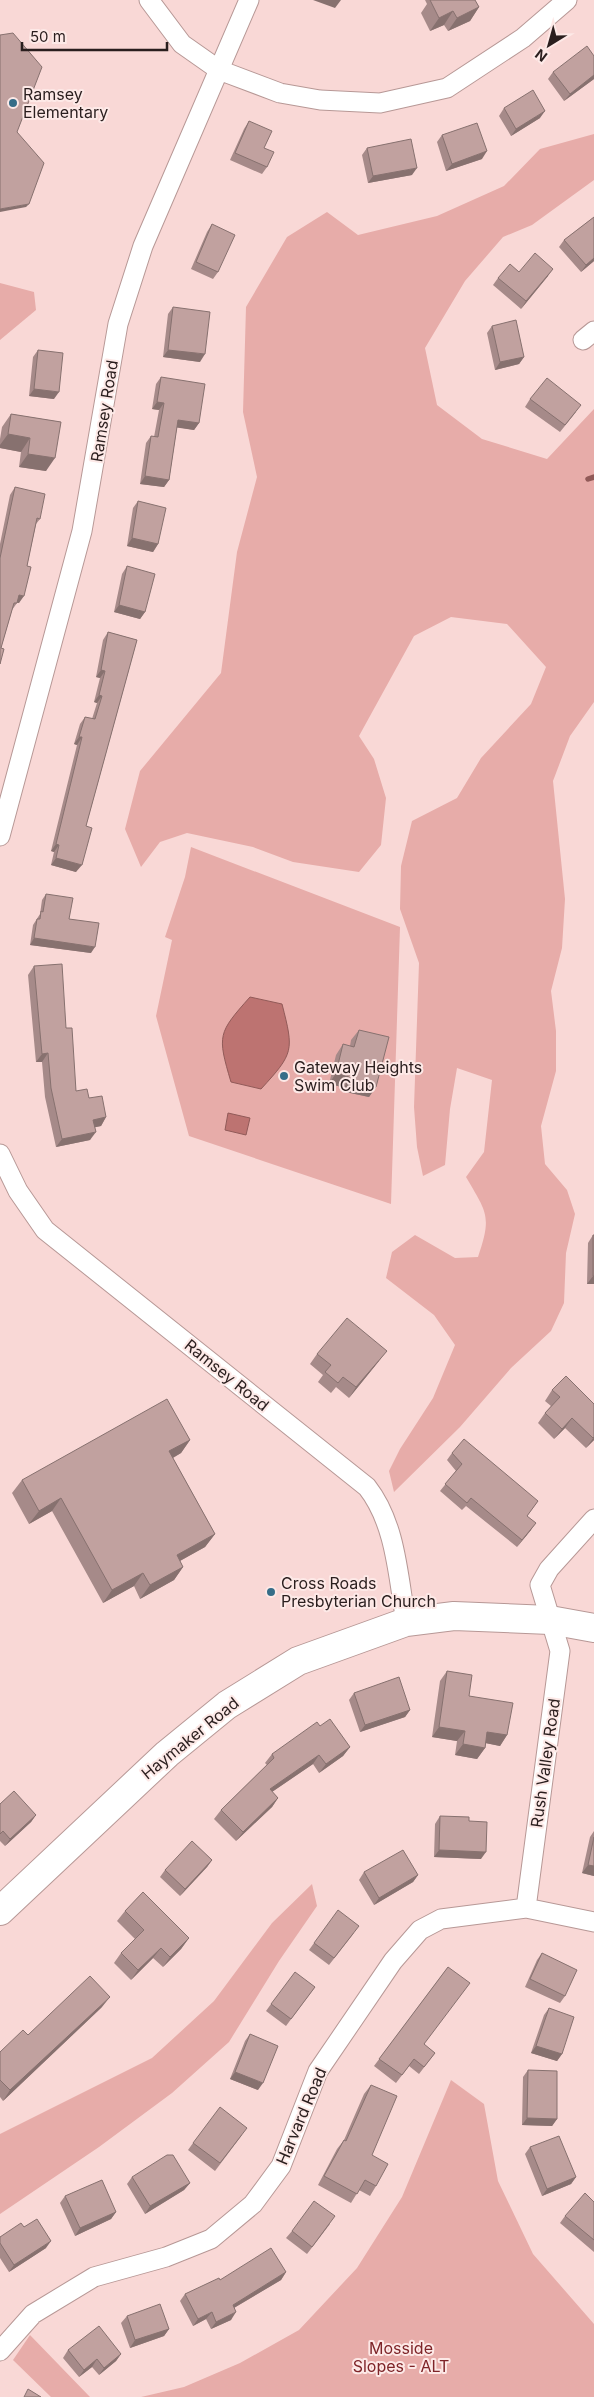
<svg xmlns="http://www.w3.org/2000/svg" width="594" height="2397" font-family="Inter,sans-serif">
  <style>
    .green { fill: #e7aca9 }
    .water { fill: #bd7371; stroke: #915a58 }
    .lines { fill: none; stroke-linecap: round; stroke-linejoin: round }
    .stream { stroke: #915a58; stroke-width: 5.5 }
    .minor-casing { stroke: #b79896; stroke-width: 21 }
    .secondary-casing { stroke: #b79896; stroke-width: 30 }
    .minor { stroke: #fff; stroke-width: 19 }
    .secondary { stroke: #fff; stroke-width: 28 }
    .wall { fill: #a68a89 }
    .shaded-wall { fill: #87716f }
    .building { fill: #c1a19f; stroke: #87716f }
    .poi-dot { fill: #366d88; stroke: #fde9e7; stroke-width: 2 }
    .labels { text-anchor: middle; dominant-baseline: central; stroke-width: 4; stroke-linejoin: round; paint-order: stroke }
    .poi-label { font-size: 16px; fill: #2a1e1e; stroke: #fde9e7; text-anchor: start }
    .street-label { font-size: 16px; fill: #2a1e1e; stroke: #fde9e7 }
    .park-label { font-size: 16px; fill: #7e2428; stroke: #fde9e7 }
  </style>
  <rect width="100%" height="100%" fill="#f9d8d6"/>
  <!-- green -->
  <path class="green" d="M594 134V180L532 225 503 237 465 281 425 348 437 405 482 439 547 459 594 409V702L570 736 553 781 565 899 562 948 551 991 556 1031V1071L541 1126 545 1164 567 1190 575 1214 566 1253 564 1303 551 1331 511 1368 460 1427 394 1492 389 1471 400 1449 433 1398 455 1345 434 1315 386 1278 392 1252 415 1235 455 1258 478 1257C492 1216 487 1213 466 1177L484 1152 492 1080 457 1068 450 1109 445 1165 423 1176 417 1147 414 1107 419 963 400 909 401 866 412 821 457 798 481 758 531 704 546 667 507 624 451 617 414 636 359 736 374 759 386 798 381 845 359 872 293 862 253 847 187 833 160 842 141 867 125 829 140 771 221 673 237 552 257 477 243 412 246 307 287 237 327 212 358 235 437 216 504 186 540 149Z
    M0 283 34 292 36 310 0 340Z
    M191 847 400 927 391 1204 189 1136 156 1016 172 940 165 937 185 877Z
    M312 1884 317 1906 279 1961 229 2042 172 2093 99 2147 0 2214V2134L152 2058 214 2001 272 1923Z
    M451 2080 484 2104 498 2181 533 2254 594 2324V2397H141L184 2387 240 2363 299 2330 357 2268 402 2197Z
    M30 2335 90 2397H51L13 2360Z"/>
  <!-- water -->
  <path class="water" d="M250 997 282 1004C294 1051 294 1053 261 1089L231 1082C217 1035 218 1033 250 997Z
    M228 1113 250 1118 246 1135 225 1130Z"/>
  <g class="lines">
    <!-- stream -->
    <path class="stream" d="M588 479 594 477"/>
    <!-- minor casing -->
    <g class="minor-casing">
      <path id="minor" d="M149 0 182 44 219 70 280 93 320 100 380 103 447 88 523 38 567 0
        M583 340 594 331
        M0 836 82 531 118 324 143 246 249 0
        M0 1154 18 1191 45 1230 367 1487C396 1524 398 1576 406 1622
        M526 1908 560 1651 540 1585 549 1569 594 1519
        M0 2351 33 2314 94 2277 166 2257 211 2239 253 2204 281 2166 318 2071 393 1961 420 1930 441 1919 526 1908 594 1922"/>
    </g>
    <!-- secondary casing -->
    <g class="secondary-casing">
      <path id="secondary" d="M0 1911 167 1754 227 1705 298 1661 406 1622 454 1616 550 1620 594 1628"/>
    </g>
    <!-- minor -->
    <use href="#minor" class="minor"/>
    <!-- secondary -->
    <use href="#secondary" class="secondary"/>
  </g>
  <!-- wall -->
  <path class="wall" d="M425 0H475L479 7 470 21 448 31 444 25 430 31 421 13 427 4Z
    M594 56V79L564 101 548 79 553 72Z
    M504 108 540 118 511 136 499 116Z
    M249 121 264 148 267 167 262 174 230 160 244 129Z
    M442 135 482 159 446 171 437 142Z
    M367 148 412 175 368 183 362 155Z
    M594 217V261L581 272 559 247 564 240Z
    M212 224 218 272 213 279 191 269 207 232Z
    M519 272 548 276 521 309 493 285 498 278Z
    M173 307 200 362 163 357 168 314Z
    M492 326 524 357 519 364 495 370 487 333Z
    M38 350 54 399 29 396 33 357Z
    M161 377 199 423 194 430 177 427 169 480 164 487 140 484 146 443 151 436 154 437 159 410 152 409 156 384Z
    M530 399 576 412 560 432 525 407Z
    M11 414 61 422 46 471 19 467 21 452 0 448V439L2 427Z
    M15 487 40 519 36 524 19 603H17L12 610 1 648 0 664V544L10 495Z
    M138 501 158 544 153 552 127 546 133 508Z
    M127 566 145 612 140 619 114 612 122 574Z
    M108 632 137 640 86 826 76 872 51 865 54 852 51 851 77 745 74 744 80 724 85 717 92 719 97 703 94 702 100 678 96 677 103 640Z
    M46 894 69 919 91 953 30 945 33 925 40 914 42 900Z
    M34 966 66 1028 76 1091 89 1098 106 1117 101 1126 95 1127 90 1140 56 1147 45 1097 42 1062H36L28 975Z
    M359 1030 376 1087 369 1097 341 1091 342 1087 329 1084 336 1055 343 1044 350 1046 351 1040Z
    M593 1235 594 1284H587L588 1243Z
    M317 1354 379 1361 349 1398 336 1387 331 1393 318 1382 323 1375 310 1364Z
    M566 1376 594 1440 586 1448 565 1428 554 1439 538 1423 545 1413 551 1406 545 1401 552 1390Z
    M190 1440 181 1453 173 1458 215 1534 205 1547 180 1561 183 1567 174 1580 140 1599 134 1586 103 1603 52 1511 29 1524 12 1493 22 1480Z
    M452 1453 538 1501 527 1516 531 1530 517 1547 466 1506 462 1510 440 1491 456 1471 447 1460Z
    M447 1671 469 1696 507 1735 500 1746 486 1743 485 1748 477 1759 455 1755 457 1741 432 1737 440 1681Z
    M354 1693 410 1710 405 1717 360 1732 349 1700Z
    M320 1726 350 1747 343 1756 319 1773 313 1764 272 1792 278 1798 272 1807 236 1841 214 1819 221 1810 267 1765 265 1763 272 1754Z
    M0 1804 36 1815 31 1822 5 1846 0 1841Z
    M440 1816 481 1859 434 1857 435 1824Z
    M594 1831V1876L582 1873 590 1837Z
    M212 1860 207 1867 180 1896 160 1877 165 1870Z
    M364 1872 418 1875 413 1882 374 1905 359 1880Z
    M125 1911 189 1938 181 1949 163 1967 153 1958 131 1980 114 1963 121 1953 135 1939 117 1921Z
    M354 1933 329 1965 309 1950 314 1943Z
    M542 1953 565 1996 560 2003 525 1987 537 1960Z
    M448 1967 424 2045 435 2053 419 2074 409 2066 396 2083 374 2066Z
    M315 1987 286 2026 266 2011 271 2004Z
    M102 2007 3 2101 0 2097V2052L28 2035Z
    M549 2008 562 2054 557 2061 531 2053 544 2015Z
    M250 2034 258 2090 230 2079 245 2041Z
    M528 2070 557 2119 552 2126 522 2125 523 2077Z
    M371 2085 372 2155 376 2186 370 2196 359 2190 351 2203 318 2185 337 2149 344 2140 364 2094Z
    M242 2135 215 2171 188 2150 193 2143Z
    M530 2147 576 2177 571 2184 542 2196 525 2154Z
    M132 2177 190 2183 184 2190 145 2214 127 2184Z
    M65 2196 116 2212 111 2219 75 2236 60 2203Z
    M594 2202V2252L560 2223 565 2216Z
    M330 2224 307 2254 286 2238 292 2231Z
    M24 2227 46 2248 9 2272 0 2258V2237Z
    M286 2272 281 2280 234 2308 231 2320 211 2329 206 2319 193 2326 180 2301 185 2294 220 2280Z
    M127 2316 169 2329 164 2336 130 2348 121 2323Z
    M68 2350 121 2354 116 2361 99 2375 92 2367 79 2377 63 2358Z"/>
  <!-- shaded-wall -->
  <path class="shaded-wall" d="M313 0H341L335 8Z
    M479 7 470 21 448 31 457 18Z
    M453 11 444 25 430 31 439 18Z
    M594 75V79L564 101 570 94Z
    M545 111 540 118 511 136 516 129Z
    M487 151 482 159 446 171 452 164Z
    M417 168 412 175 368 183 373 176Z
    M29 204 26 207 0 212V209Z
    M594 258V261L581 272 586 265Z
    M553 269 548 276 521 309 526 301Z
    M168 350 205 354 200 362 163 357Z
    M524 357 519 364 495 370 500 362Z
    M34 389 59 392 54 399 29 396Z
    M157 402 164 403 159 410 152 409Z
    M178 420 199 423 194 430 173 427Z
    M8 434 30 438 21 452 0 448V445Z
    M28 454 55 458 46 471 19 467Z
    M145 476 169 480 164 487 140 484Z
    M132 538 158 544 153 552 127 546Z
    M19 595 24 596 19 603 14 602Z
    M119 605 145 612 140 619 114 612Z
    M101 670 105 671 100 678 96 677Z
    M99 695 102 696 97 703 94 702Z
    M79 737H82L77 745 74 744Z
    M56 844 59 845 54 852 51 851Z
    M56 858 82 865 76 872 51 865Z
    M34 938 95 947 91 953 30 945Z
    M48 1053 42 1062H36L42 1054Z
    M336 1073 349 1077 342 1087 329 1084Z
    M349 1080 376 1087 369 1097 341 1091Z
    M106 1117 101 1126 87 1129 93 1120Z
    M96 1132 90 1140 56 1147 62 1139Z
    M593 1276H594V1284H587Z
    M387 1351 379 1361 349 1398 356 1387Z
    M572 1418 565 1428 554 1439 562 1429Z
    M594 1437V1440L586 1448Z
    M190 1440 181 1453 160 1465 169 1451Z
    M61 1498 52 1511 29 1524 39 1511Z
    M536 1523 531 1530 517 1547 522 1540Z
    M215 1534 205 1547 167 1568 177 1555Z
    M183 1567 174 1580 140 1599 150 1585Z
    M143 1573 134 1586 103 1603 112 1590Z
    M410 1710 405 1717 360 1732 365 1725Z
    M439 1727 465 1731 457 1741 432 1737Z
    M487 1732 507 1735 500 1746 480 1742Z
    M463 1744 485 1748 477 1759 455 1755Z
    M350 1747 343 1756 319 1773 326 1764Z
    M319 1755 313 1764 263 1798 270 1789Z
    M278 1798 272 1807 236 1841 243 1832Z
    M36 1815 31 1822 5 1846 10 1839Z
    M439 1850 486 1852 481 1859 434 1857Z
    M212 1860 207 1867 180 1896 185 1889Z
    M588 1865 594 1866V1876L582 1873Z
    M418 1875 413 1882 374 1905 379 1898Z
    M189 1938 181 1949 163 1967 170 1957Z
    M161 1948 153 1958 131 1980 138 1970Z
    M110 1997 102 2007 3 2101 10 2090Z
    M536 2046 562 2054 557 2061 531 2053Z
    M235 2072 263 2083 258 2090 230 2079Z
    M527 2118 557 2119 552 2126 522 2125Z
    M576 2177 571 2184 542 2196 547 2189Z
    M190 2183 184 2190 145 2214 150 2206Z
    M116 2212 111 2219 75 2236 80 2228Z
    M51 2241 46 2248 9 2272 14 2265Z
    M286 2272 281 2280 227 2312 233 2305Z
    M212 2312 206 2319 193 2326 198 2319Z
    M236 2312 231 2320 211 2329 216 2322Z
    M169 2329 164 2336 130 2348 135 2340Z
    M121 2354 116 2361 99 2375 104 2368Z
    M97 2359 92 2367 79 2377 84 2370Z"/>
  <!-- building -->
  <path class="building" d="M430 0H475L479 7 457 18 453 11 439 18Z
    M13 33 42 67 17 132 44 163 29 204 0 209V35Z
    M587 46 594 56V75L570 94 553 72Z
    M533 90 545 111 516 129 504 108Z
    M249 121 272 131 264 148 274 152 267 167 235 153Z
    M477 123 487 151 452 164 442 135Z
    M411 139 417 168 373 176 367 148Z
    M594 217V258L586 265 564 240Z
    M212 224 235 235 218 272 196 262Z
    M535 253 553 269 526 301 498 278 510 264 519 272Z
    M173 307 210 312 205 354 168 350Z
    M516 320 524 357 500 362 492 326Z
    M38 350 63 353 59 392 34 389Z
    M161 377 205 384 199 423 178 420 169 480 145 476 151 436 158 437 164 403 157 402Z
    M547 378 581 405 565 425 530 399Z
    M11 414 61 422 55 458 28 454 30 438 8 434Z
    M15 487 45 494 40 519 37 518 27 566 31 567 24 596 19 595 17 603H14L1 648 4 649 0 664V558Z
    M138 501 166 508 158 544 132 538Z
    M127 566 155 574 145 612 119 605Z
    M108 632 137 640 86 826 92 828 82 865 56 858 59 845 56 844 82 737H79L85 717 95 719 102 696 99 695 105 671 101 670Z
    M46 894 73 898 69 919 99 923 95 947 34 938 37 919H40L41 911 43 912Z
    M62 964 66 1028H72L76 1091 87 1089 89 1098 102 1096 106 1117 93 1120 96 1132 62 1139 51 1088 48 1053 42 1054 34 966Z
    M359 1030 389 1037 376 1087 349 1080V1077L336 1073 343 1044 354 1047Z
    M593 1235H594V1276H593Z
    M347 1318 387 1351 356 1387 343 1377 338 1383 325 1372 331 1365 317 1354Z
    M566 1376 594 1404V1437L593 1438 572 1418 562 1429 545 1413 560 1397 552 1390Z
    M167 1399 190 1440 169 1451 215 1534 177 1555 183 1567 150 1585 143 1573 112 1590 61 1498 39 1511 22 1480Z
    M464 1439 538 1501 527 1516 536 1523 522 1540 471 1498 467 1503 445 1484 462 1464 452 1453Z
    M447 1671 472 1675 469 1696 513 1703 507 1735 487 1732 485 1748 463 1744 465 1731 439 1727Z
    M399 1677 410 1710 365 1725 354 1693Z
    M330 1719 350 1747 326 1764 319 1755 270 1789 278 1798 243 1832 221 1810 274 1758 272 1754 317 1722 320 1726Z
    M14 1791 36 1815 10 1839 3 1831 0 1834V1804Z
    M440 1816 469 1817V1821L487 1822 486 1852 439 1850Z
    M594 1837V1866L588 1865Z
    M192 1841 212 1860 185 1889 165 1870Z
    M403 1850 418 1875 379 1898 364 1872Z
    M143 1892 189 1938 170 1957 161 1948 138 1970 121 1953 144 1930 125 1911Z
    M338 1910 359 1926 334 1958 314 1943Z
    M542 1953 577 1970 565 1996 530 1979Z
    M448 1967 470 1983 424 2044 435 2053 424 2067 414 2059 402 2075 379 2059Z
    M295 1972 315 1987 291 2019 271 2004Z
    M90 1976 110 1997 10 2090 0 2080V2052L23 2030 28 2035Z
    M549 2008 574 2017 562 2054 536 2046Z
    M250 2034 278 2046 263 2083 235 2072Z
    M528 2070 557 2071V2119L527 2118Z
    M371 2085 397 2096 372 2155 388 2164 376 2186 365 2180 357 2194 324 2176 344 2140 346 2141Z
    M220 2107 247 2128 220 2163 193 2143Z
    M559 2136 576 2177 547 2189 530 2147Z
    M167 2155H173L190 2183 150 2206 132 2177Z
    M102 2180 116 2212 80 2228 65 2196Z
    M585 2193 594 2202V2240L565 2216Z
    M314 2201 335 2216 312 2247 292 2231Z
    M37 2219 51 2241 14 2265 0 2243V2237L21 2223 24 2227Z
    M271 2248 286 2272 233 2305 236 2312 216 2322 212 2312 198 2319 185 2294 219 2278 220 2280Z
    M160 2304 169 2329 135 2340 127 2316Z
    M99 2326 121 2354 104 2368 97 2359 84 2370 68 2350Z
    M28 2389 41 2397H24Z"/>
  <!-- markers -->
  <g class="poi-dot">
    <circle cx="13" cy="103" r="5"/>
    <circle cx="284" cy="1076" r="5"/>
    <circle cx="271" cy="1592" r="5"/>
  </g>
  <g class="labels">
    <!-- poi labels -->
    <g class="poi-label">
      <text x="23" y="94">Ramsey<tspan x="23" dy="18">Elementary</tspan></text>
      <text x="294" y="1067">Gateway Heights<tspan x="294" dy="18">Swim Club</tspan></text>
      <text x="281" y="1583">Cross Roads<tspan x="281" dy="18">Presbyterian Church</tspan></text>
    </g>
    <!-- street labels -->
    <g class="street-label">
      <text transform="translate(104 411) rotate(-81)">Ramsey Road</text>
      <text transform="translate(227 1375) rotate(39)">Ramsey Road</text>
      <text transform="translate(190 1738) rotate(-39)">Haymaker Road</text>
      <text transform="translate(545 1763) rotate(-82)">Rush Valley Road</text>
      <text transform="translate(301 2116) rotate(-67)">Harvard Road</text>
    </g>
    <!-- park labels -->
    <g class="park-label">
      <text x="401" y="2348">Mosside<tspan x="401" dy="18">Slopes - ALT</tspan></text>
    </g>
  </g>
  <!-- north arrow -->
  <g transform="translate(549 45) rotate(217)" stroke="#fde9e7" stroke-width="4" paint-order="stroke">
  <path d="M0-4L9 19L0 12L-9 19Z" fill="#2a1e1e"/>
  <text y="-8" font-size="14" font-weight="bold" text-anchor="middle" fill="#2a1e1e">N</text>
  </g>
  <!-- scale -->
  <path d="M22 42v8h145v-8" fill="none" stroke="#2a1e1e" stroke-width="2.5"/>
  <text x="30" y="42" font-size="15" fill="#2a1e1e" stroke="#fde9e7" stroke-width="4" paint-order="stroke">50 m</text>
</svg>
